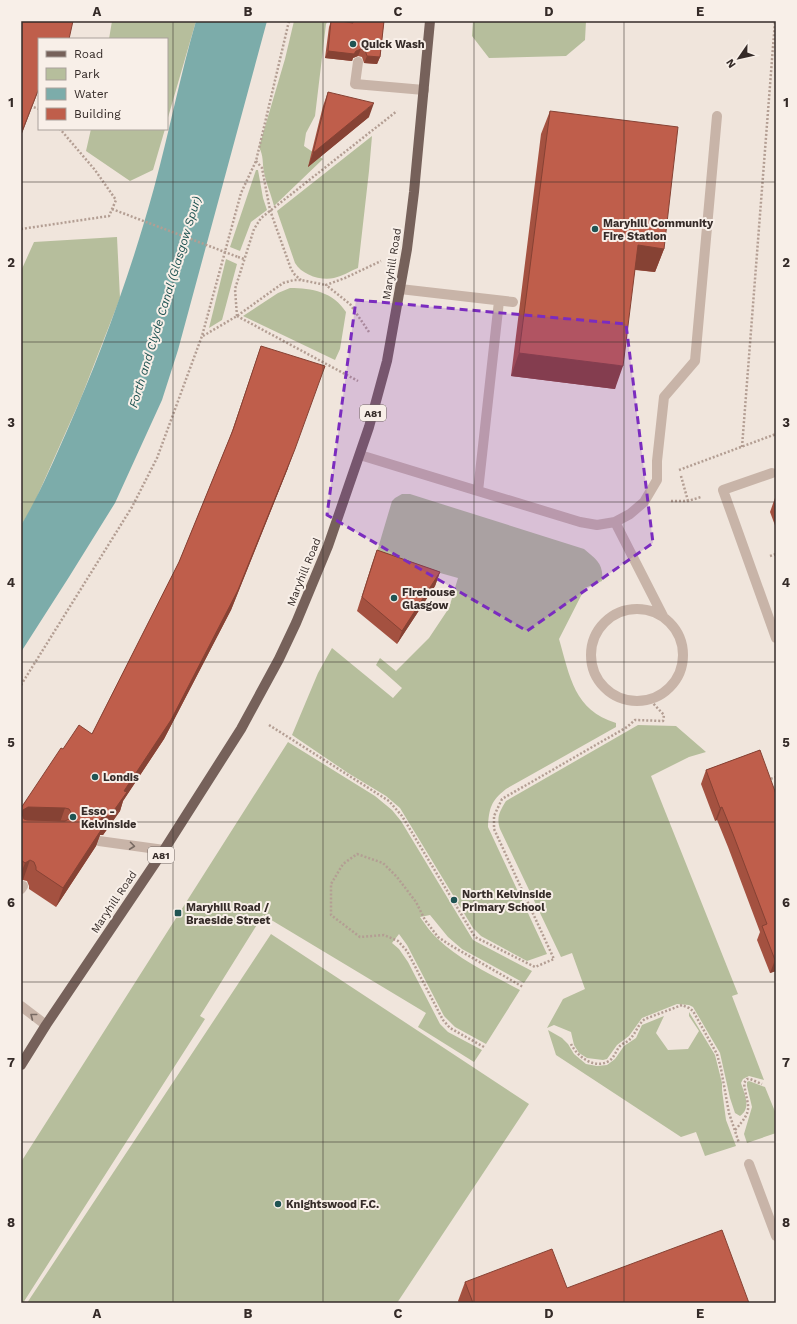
<svg xmlns="http://www.w3.org/2000/svg" width="797" height="1324" font-family="'Work Sans',sans-serif">
  <style>
    .green { fill: #b6be9c }
    .water { fill: #7cacaa }
    .lines { fill: none; stroke-linecap: round; stroke-linejoin: round }
    .path { stroke: #b39e93; stroke-width: 2.5; stroke-dasharray: 2 2; stroke-linecap: butt }
    .service { stroke: #c8b4a8; stroke-width: 10 }
    .minor { stroke: #c8b4a8; stroke-width: 10 }
    .primary { stroke: #76615a; stroke-width: 10 }
    .path-bridge { stroke: #b39e93; stroke-width: 2.5; stroke-dasharray: 2 2; stroke-linecap: butt }
    .wall { fill: #a45140 }
    .shaded-wall { fill: #864234 }
    .building { fill: #bf5e4b; stroke: #864234; fill-rule: evenodd }
    .oneway { stroke: #776962 }
    .marked { fill: #7b2cbf; fill-opacity: 0.2; stroke: #7b2cbf; stroke-width: 3; stroke-dasharray: 8 5; stroke-linejoin: round }
    .grid { fill: none; stroke: #352b28; stroke-width: 1; stroke-opacity: 0.55 }
    .poi-dot { fill: #205453; stroke: #f8efe8; stroke-width: 1.5 }
    .labels { text-anchor: middle; dominant-baseline: central; stroke-width: 4; stroke-linejoin: round; paint-order: stroke }
    .shield { fill: #f8efe8; stroke: #706662; stroke-width: 1 }
    .shield-label { font-size: 10px; font-weight: bold; fill: #352b28 }
    .poi-label { font-size: 11px; font-weight: bold; fill: #352b28; stroke: #f8efe8; text-anchor: start }
    .street-label { font-size: 11px; fill: #352b28; stroke: #f8efe8 }
    .water-label { font-size: 12px; font-style: italic; fill: #205453; stroke: #f8efe8 }
    .neatline { fill: none; stroke: #352b28; stroke-width: 1.5 }
    .grid-label { font-size: 13px; text-anchor: middle; font-weight: bold; fill: #352b28 }
  </style>
  <rect width="100%" height="100%" fill="#f0e5dc"/>
  <!-- green -->
  <path class="green" d="M112 21H196L167 121V39H109Z
    M294 21H328L326 24 315 116 306 133 304 146 323 159 274 206C271 194 266 183 264 172 262 162 264 157 259 147L285 59Z
    M473 21H586L585 40 566 56 489 58 472 36Z
    M91 129H165L153 170 130 181 86 151Z
    M372 136 369 171 358 268C350 271 343 276 334 278 321 281 302 275 295 263L277 211Z
    M256 170H258L263 198 267 210 251 222 240 251 230 247Z
    M117 237 120 298 81 398 32 508 21 525V271L34 242Z
    M226 259 237 264 222 320 209 328Z
    M290 288C312 288 333 292 346 312L340 349 335 360 243 316 278 293Z
    M402 494H410L584 549C596 559 604 564 602 581L585 588 559 639C570 677 574 710 616 723V727L506 789C491 801 489 808 488 827L547 954 527 961 481 936 473 928 400 808 386 796 348 773 292 735 318 673 332 648 393 698 402 688 376 665 380 658 396 671 429 638 449 608 458 578 376 555 392 501 395 498Z
    M638 725 676 726 706 752 689 757 651 776 738 994 732 996 764 1080 749 1076 743 1079 741 1083C744 1093 752 1108 740 1116L735 1113 730 1098 720 1053 693 1007 689 1005 677 1004 642 1018 629 1036 617 1045 607 1059 603 1060 587 1058 579 1053 574 1045 571 1032 554 1025 547 1028 563 999 585 989 572 953 561 957 500 829C496 817 500 811 506 801Z
    M288 742 375 796 392 810 401 821 473 940 532 971 524 983 462 949 448 937 430 915 420 917C425 924 431 933 438 939 459 960 494 976 520 990L486 1044 455 1027 444 1016 407 945 399 934 392 943 399 949 408 962 440 1024 448 1032 482 1050 474 1062 418 1027 426 1013 263 915 200 1016 205 1019 23 1303H21V1162Z
    M271 934 529 1104 397 1303H27Z
    M689 1012 715 1055 722 1083V1090L726 1120 736 1146 705 1156 696 1132 681 1137 556 1055 548 1030 562 1038 568 1044 574 1054 586 1064 597 1066 607 1065 615 1059 624 1046 636 1038 642 1025 664 1016 656 1033 668 1050 688 1049 699 1031 689 1016Z
    M749 1081 765 1087 776 1114V1133L747 1143 744 1134 752 1107 747 1086V1082Z"/>
  <!-- water -->
  <path class="water" d="M196 21H267L178 350 162 400 115 503 69 577 21 652V525C39 496 52 464 66 433 101 354 131 272 154 188 169 133 180 76 196 21Z"/>
  <g class="lines">
    <!-- path -->
    <path class="path" d="M30 106 39 109
      M256 161 262 168 270 210 291 269 295 275 301 280
      M21 229 109 216 116 200 95 170 60 129
      M238 257 244 259
      M237 316 235 289 254 229 261 218 397 111
      M237 316 358 381
      M369 332 350 304 326 285 345 278 381 261
      M203 336 237 316 283 283 294 280H301L326 285
      M742 447 775 21
      M679 470 776 434
      M681 476 688 501
      M671 501H688L701 497
      M770 556 776 554
      M21 685 132 507 157 458 202 336 241 193 256 161 289 21
      M269 725 389 801 402 816 475 937 535 967 554 959 494 829V816L502 799 627 727 635 720 663 721 664 715 649 699
      M767 780 776 777
      M571 1044C577 1056 594 1070 609 1061 615 1057 616 1050 620 1046 623 1043 628 1042 630 1039 636 1033 638 1024 645 1019L682 1005 689 1008 693 1011 717 1054 721 1069 729 1113 739 1143
      M484 1047 450 1028 443 1020 407 951 398 941 384 935 360 937 331 915V884L343 864 357 854 383 863 397 877 416 902 425 920 438 937 450 945 523 987
      M735 1130C755 1108 747 1108 744 1083L747 1079H750L762 1084"/>
    <!-- service -->
    <path class="service" d="M358 62 355 84 424 90
      M400 289 513 302
      M360 455 580 522 597 525 615 522 630 514 644 502 657 480V461L664 397 695 361 717 116
      M478 491 499 301
      M615 522 663 616
      M591 655a46 46 0 1 1 92 0a46 46 0 1 1-92 0Z
      M99 841 164 850
      M21 889 23 886
      M21 1006 46 1025
      M749 1164 776 1236"/>
    <!-- minor -->
    <path class="minor" d="M772 473 723 490 776 638"/>
    <!-- primary -->
    <path class="primary" d="M21 1065 46 1025 164 850 241 729 279 659 296 623 328 546 369 427 387 361 407 249 414 192 430 21"/>
    <!-- path-bridge -->
    <path class="path-bridge" d="M112 209 238 257"/>
  </g>
  <!-- wall -->
  <path class="wall" d="M331 21 352 22V21H384L380 57 377 64 364 63 362 57 358 56 353 58 352 61 325 58 329 27Z
    M328 92 369 117 308 167 323 106Z
    M550 111 664 249 655 272 635 270 615 389 511 376 541 134Z
    M261 346 288 468 231 610 164 739 123 801 120 811 103 835H100L96 846 56 907 29 889V886L27 881 23 880 21 881V808L63 749 92 734 179 562 230 437Z
    M776 495V528L770 512Z
    M377 550 440 572 435 586 397 644 357 611 372 564Z
    M760 750 776 971 770 973 757 940 760 932 728 847 717 820 715 821 701 784 706 770Z
    M465 1282 749 1303H459L458 1301Z"/>
  <!-- shaded-wall -->
  <path class="shaded-wall" d="M361 49 358 56 353 58 352 61 325 58 328 51H356Z
    M367 56 380 57 377 64 364 63Z
    M39 88V89L21 136V134Z
    M374 103 369 117 308 167 313 153Z
    M638 245 664 249 655 272 630 269Z
    M519 353 623 366 615 389 511 376Z
    M295 449 288 468 231 610 164 739 123 801 120 811 103 835H100L96 846 56 907 63 888 101 818 124 791Z
    M440 572 435 586 397 644 402 631Z
    M28 807 65 808 58 828 21 827V815L23 810Z
    M722 807 717 820 715 821 720 808Z
    M30 860 23 880 21 881V873L25 863Z
    M776 959V971L770 973 775 960Z"/>
  <!-- building -->
  <path class="building" d="M21 21H73L69 39H39V88L21 134Z
    M331 21H340L353 23V21H384L380 57 367 56 365 50 361 49 356 51 354 54 328 51Z
    M328 92 374 103 313 153Z
    M550 111 678 127 664 249 638 245 623 366 519 353Z
    M261 346 325 366 295 449 238 590 171 720 124 791 127 792 110 816H104L101 818 100 824 103 827 63 888 36 870V867L34 862 30 860 25 863 21 860V808L61 748 63 749 79 725 92 734 179 562 233 430ZM28 807 65 808 69 809 72 814 71 818 65 821 27 820 24 819 22 814 23 810Z
    M377 550 440 572 402 631 362 597Z
    M760 750 776 794V959L775 960 762 926 767 924 733 834 722 807 720 808 706 770Z
    M722 1230 749 1303H473L465 1282 552 1249 567 1288Z"/>
  <!-- one-way arrows -->
  <defs><path id="oneway-chevron" d="M-2-3.5L2.5 0L-2 3.5" fill="none" stroke-width="1.6" stroke-linecap="round" stroke-linejoin="round"/></defs>
  <g class="oneway">
    <use href="#oneway-chevron" transform="translate(132 846) rotate(7)"/>
    <use href="#oneway-chevron" transform="translate(33 1016) rotate(-142)"/>
  </g>
  <!-- marked area -->
  <path class="marked" d="M356 300 626 324 653 543 527 631 327 515Z"/>
  <!-- grid -->
  <path class="grid" d="M173 21V1303M323 21V1303M474 21V1303M624 21V1303M21 182H776M21 342H776M21 502H776M21 662H776M21 822H776M21 982H776M21 1142H776"/>
  <!-- markers -->
  <g class="poi-dot">
    <circle cx="353" cy="44" r="4"/>
    <circle cx="595" cy="229" r="4"/>
    <circle cx="394" cy="598" r="4"/>
    <circle cx="95" cy="777" r="4"/>
    <circle cx="73" cy="817" r="4"/>
    <circle cx="454" cy="900" r="4"/>
    <rect x="174" y="909" width="8" height="8" rx="2"/>
    <circle cx="278" cy="1204" r="4"/>
  </g>
  <g class="labels">
    <!-- shield labels -->
    <g class="shield">
      <rect x="360" y="405" width="26" height="16" rx="3"/>
      <rect x="148" y="847" width="26" height="16" rx="3"/>
    </g>
    <g class="shield-label">
      <text x="373" y="413">A81</text>
      <text x="161" y="855">A81</text>
    </g>
    <!-- poi labels -->
    <g class="poi-label">
      <text x="361" y="44">Quick Wash</text>
      <text x="603" y="223">Maryhill Community<tspan x="603" dy="13">Fire Station</tspan></text>
      <text x="402" y="592">Firehouse<tspan x="402" dy="13">Glasgow</tspan></text>
      <text x="103" y="777">Londis</text>
      <text x="81" y="811">Esso -<tspan x="81" dy="13">Kelvinside</tspan></text>
      <text x="462" y="894">North Kelvinside<tspan x="462" dy="13">Primary School</tspan></text>
      <text x="186" y="907">Maryhill Road /<tspan x="186" dy="13">Braeside Street</tspan></text>
      <text x="286" y="1204">Knightswood F.C.</text>
    </g>
    <!-- street labels -->
    <g class="street-label">
      <text transform="translate(392 264) rotate(-81)">Maryhill Road</text>
      <text transform="translate(304 572) rotate(-68)">Maryhill Road</text>
      <text transform="translate(114 902) rotate(-56)">Maryhill Road</text>
    </g>
    <!-- water labels -->
    <g class="water-label">
      <text transform="translate(165 302) rotate(-73)">Forth and Clyde Canal (Glasgow Spur)</text>
    </g>
  </g>
  <!-- border -->
  <rect width="797" height="1324" fill="none" stroke="#f8efe8" stroke-width="44"/>
  <!-- legend -->
  <rect x="38" y="38" width="130" height="92" fill="#f8efe8" stroke="#aaa19b"/>
  <rect x="46" y="51" width="20" height="6" fill="#76615a" stroke="#aaa19b"/>
  <text x="74" y="58" font-size="12" fill="#352b28">Road</text>
  <rect x="46" y="68" width="20" height="12" fill="#b6be9c" stroke="#aaa19b"/>
  <text x="74" y="78" font-size="12" fill="#352b28">Park</text>
  <rect x="46" y="88" width="20" height="12" fill="#7cacaa" stroke="#aaa19b"/>
  <text x="74" y="98" font-size="12" fill="#352b28">Water</text>
  <rect x="46" y="108" width="20" height="12" fill="#bf5e4b" stroke="#aaa19b"/>
  <text x="74" y="118" font-size="12" fill="#352b28">Building</text>
  <!-- north arrow -->
  <g transform="translate(739 58) rotate(236)" stroke="#f8efe8" stroke-width="3" paint-order="stroke">
  <path d="M0-3L7 15L0 10L-7 15Z" fill="#352b28"/>
  <text y="-6" font-size="11" font-weight="bold" text-anchor="middle" fill="#352b28">N</text>
  </g>
  <rect x="22" y="22" width="753" height="1280" class="neatline"/>
  <g class="grid-label">
    <text x="97" y="16">A</text>
    <text x="248" y="16">B</text>
    <text x="398" y="16">C</text>
    <text x="549" y="16">D</text>
    <text x="700" y="16">E</text>
    <text x="11" y="107">1</text>
    <text x="786" y="107">1</text>
    <text x="11" y="267">2</text>
    <text x="786" y="267">2</text>
    <text x="11" y="427">3</text>
    <text x="786" y="427">3</text>
    <text x="11" y="587">4</text>
    <text x="786" y="587">4</text>
    <text x="11" y="747">5</text>
    <text x="786" y="747">5</text>
    <text x="11" y="907">6</text>
    <text x="786" y="907">6</text>
    <text x="11" y="1067">7</text>
    <text x="786" y="1067">7</text>
    <text x="11" y="1227">8</text>
    <text x="786" y="1227">8</text>
    <text x="97" y="1318">A</text>
    <text x="248" y="1318">B</text>
    <text x="398" y="1318">C</text>
    <text x="549" y="1318">D</text>
    <text x="700" y="1318">E</text>
  </g>
</svg>
